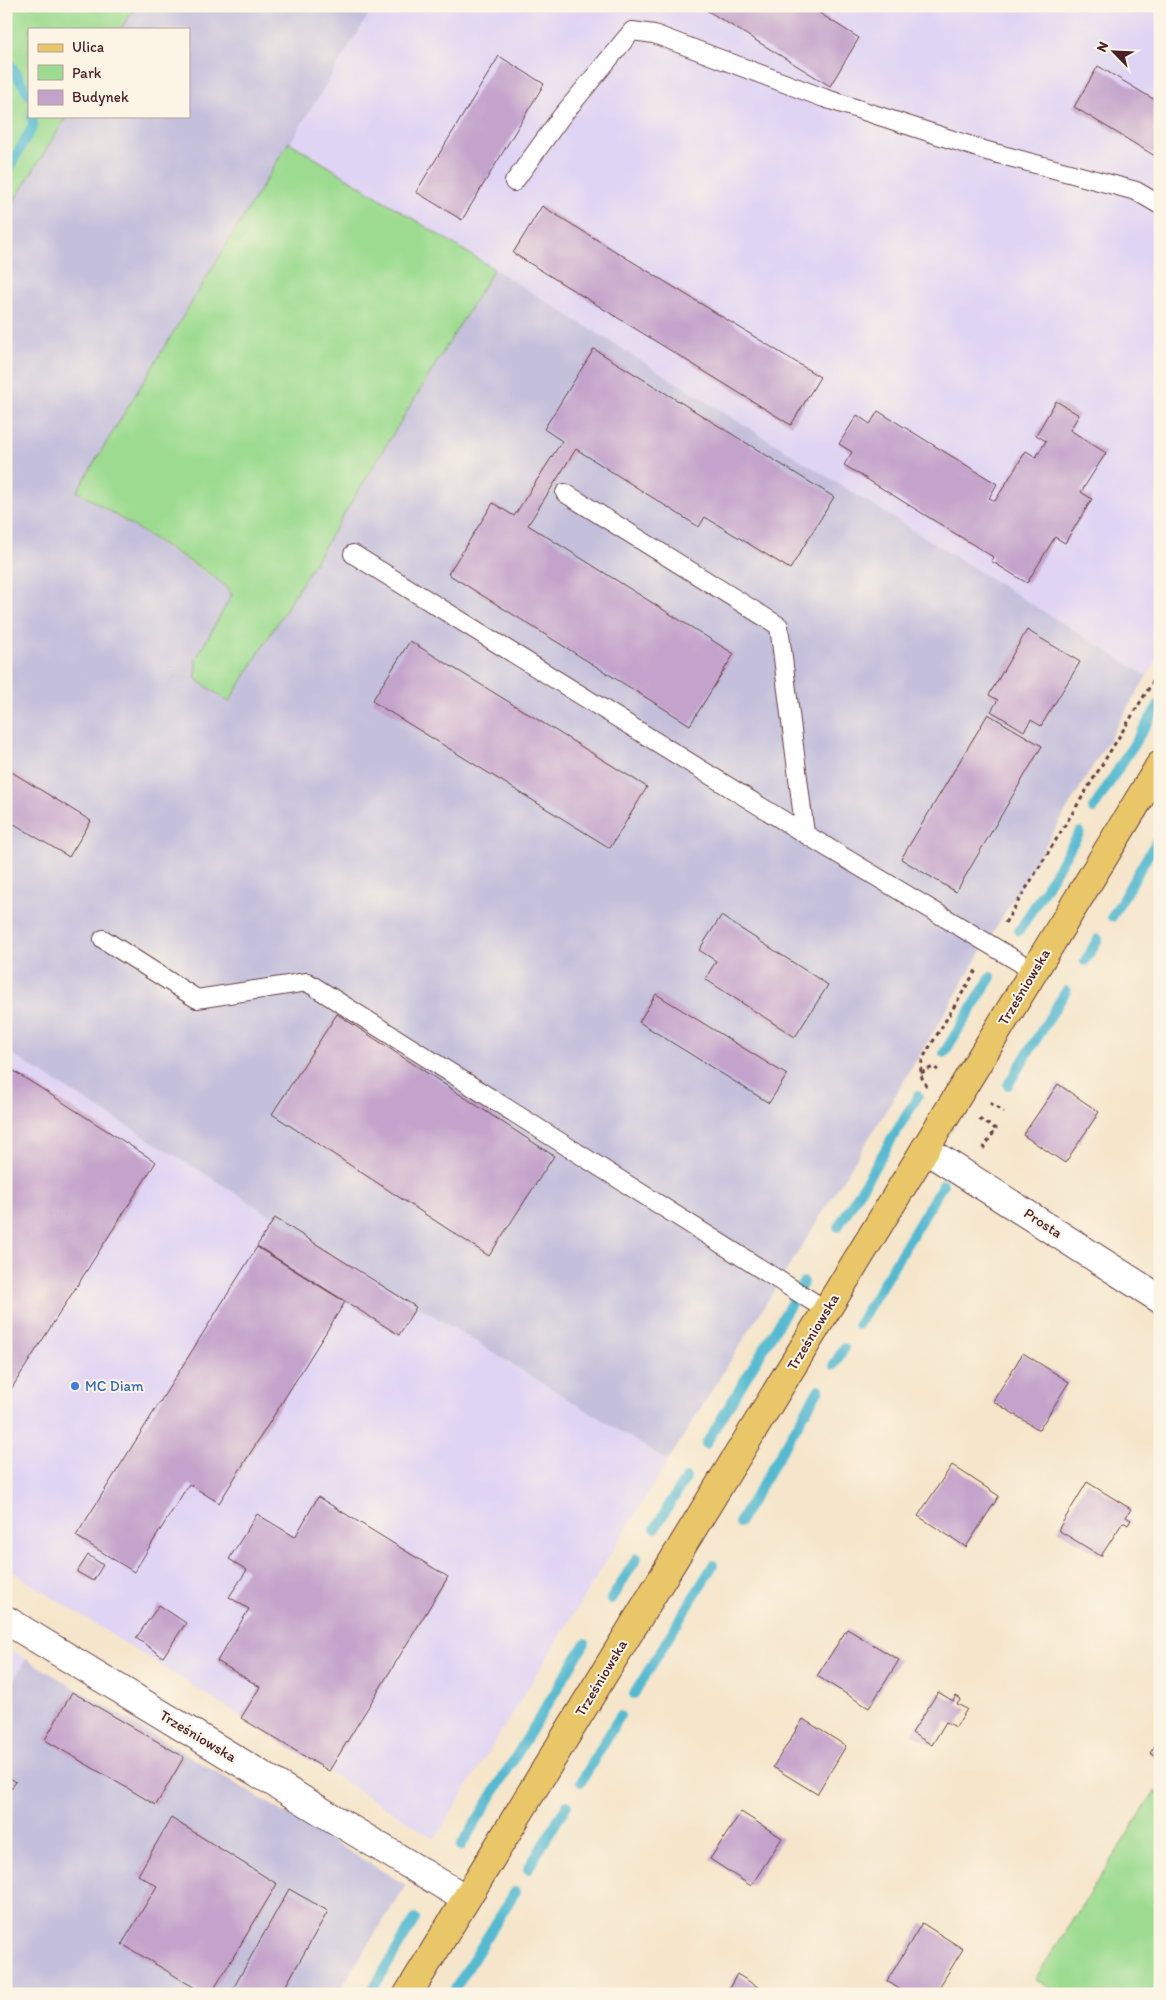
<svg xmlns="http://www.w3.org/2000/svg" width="1166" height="2000" font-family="Itim,sans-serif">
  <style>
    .built { fill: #e0d4f4 }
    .industrial { fill: #c4c0db }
    .green { fill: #9cdb90; stroke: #737d5e }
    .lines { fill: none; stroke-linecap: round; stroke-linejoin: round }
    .stream { stroke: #53bad1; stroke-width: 10 }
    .building { fill: #c3a2cb }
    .lane-casing { stroke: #643d43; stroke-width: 20 }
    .street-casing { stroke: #643d43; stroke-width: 30 }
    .primary-casing { stroke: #643d43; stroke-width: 30 }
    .path { stroke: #643d43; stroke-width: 3; stroke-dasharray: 4 4; stroke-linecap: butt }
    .lane { stroke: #fff; stroke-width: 18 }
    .street { stroke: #fff; stroke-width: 28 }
    .primary { stroke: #e9c769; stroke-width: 28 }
    .shop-dot { fill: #3f7fe0; stroke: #fcf5e5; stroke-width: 2 }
    .labels { text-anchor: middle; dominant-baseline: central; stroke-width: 4; stroke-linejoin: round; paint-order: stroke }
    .street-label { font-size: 15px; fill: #4a1f2b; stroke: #fcf5e5 }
    .shop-label { font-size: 15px; fill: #366cbe; stroke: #fcf5e5; text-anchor: start }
  </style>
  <rect width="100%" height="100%" fill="#fcf5e5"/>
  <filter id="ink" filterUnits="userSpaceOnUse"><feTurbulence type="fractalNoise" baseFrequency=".02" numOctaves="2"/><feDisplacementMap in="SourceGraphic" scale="10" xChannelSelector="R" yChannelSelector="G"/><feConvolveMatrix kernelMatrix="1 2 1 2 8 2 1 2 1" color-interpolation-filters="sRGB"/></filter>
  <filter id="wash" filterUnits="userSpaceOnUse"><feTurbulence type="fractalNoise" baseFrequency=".0096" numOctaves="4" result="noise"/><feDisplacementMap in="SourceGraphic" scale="20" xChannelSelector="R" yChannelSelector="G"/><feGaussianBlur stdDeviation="1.12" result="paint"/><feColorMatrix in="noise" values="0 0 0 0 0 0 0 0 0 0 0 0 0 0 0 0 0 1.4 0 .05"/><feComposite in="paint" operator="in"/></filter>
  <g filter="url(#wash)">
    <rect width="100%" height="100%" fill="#f5e5ca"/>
    <!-- built -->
    <path class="built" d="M374 6H1160V656L1147 676 289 142Z
      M6 1051 668 1461 435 1839 6 1568Z
      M6 1647 26 1659 6 1691Z"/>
    <!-- industrial -->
    <path class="industrial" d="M132 6H374L77 491 226 586 232 595 196 659 229 701 494 269 1147 676 887 1109 668 1461 6 1051V211L64 116H189V29H118Z
      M26 1659 406 1885 337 1994H6V1691Z"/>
    <!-- green -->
    <path class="green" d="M6 6H135L121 29H29V116H67L6 214Z
      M289 142 494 269 229 702 196 679V659L232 595 226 586 205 571 77 491Z
      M1155 1791 1160 1794V1994H1059L1035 1979Z"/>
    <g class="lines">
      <!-- stream -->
      <path class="stream" d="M6 57 29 95
        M6 173 33 126 32 116
        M1093 809 1160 703
        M1112 917 1160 835
        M1019 931 1080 832
        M1085 961 1098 939
        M944 1053 991 977
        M1008 1085 1066 991
        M838 1227 918 1096
        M858 1325 943 1184
        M834 1365 844 1348
        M706 1444 804 1282
        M739 1523 819 1389
        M655 1528 686 1478
        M611 1599 637 1558
        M634 1694 713 1565
        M581 1782 620 1716
        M461 1846 585 1643
        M528 1869 567 1805
        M370 1994 415 1919
        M452 1994 515 1892"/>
    </g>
    <g id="blocks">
      <!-- building -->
      <path class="building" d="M704 6H808L859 38 830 86 703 8Z
        M499 56 544 84 462 220 416 192Z
        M1098 66 1160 103V159L1074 107Z
        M542 206 820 377 791 425 513 253Z
        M594 349 834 497 790 569 705 517 699 527 576 449 528 525 734 654 690 725 448 574 493 503 514 516 562 441 544 429Z
        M1056 401 1079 415 1070 430 1106 453 1081 492 1092 499 1065 543 1055 537 1027 583 991 561 993 557 844 465 852 452 839 444 857 415 870 424 878 411 997 484 989 498 995 501 1026 451 1036 457 1046 441 1036 435Z
        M1027 630 1080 662 1041 726 1031 720 1024 731 991 711 998 700 989 695Z
        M410 641 647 787 610 848 372 701Z
        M988 714 1042 746 956 892 901 859Z
        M10 771 91 821 69 857 6 819V776Z
        M721 916 828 985 795 1037 705 979 716 961 699 950Z
        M656 994 787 1075 769 1103 639 1022Z
        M337 1014 554 1156 489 1256 272 1114Z
        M6 1066 156 1162 6 1397Z
        M1058 1084 1099 1112 1065 1163 1023 1135Z
        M275 1218 416 1307 399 1335 257 1246Z
        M257 1247 345 1302 219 1503 189 1484 134 1572 76 1536Z
        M1023 1353 1069 1382 1039 1430 993 1401Z
        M952 1465 999 1496 966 1547 918 1516Z
        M1087 1482 1131 1509 1126 1517 1131 1520 1128 1525 1123 1522 1101 1556 1058 1530Z
        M318 1497 448 1577 329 1771 241 1718 260 1687 217 1661 249 1609 229 1597 247 1570 229 1559 257 1514 295 1537Z
        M88 1555 103 1565 93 1581 77 1572Z
        M159 1605 186 1623 163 1657 136 1638Z
        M847 1629 899 1660 869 1708 817 1676Z
        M72 1692 184 1757 156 1805 45 1740Z
        M938 1692 953 1701 956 1696 961 1699 957 1704 967 1709 956 1727 946 1722 932 1745 912 1733Z
        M803 1719 846 1746 817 1794 773 1767Z
        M1160 1738V1759L1150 1753Z
        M6 1775 16 1782 6 1795Z
        M741 1812 782 1838 751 1886 710 1859Z
        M171 1818 277 1884 211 1994H205L122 1944 157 1886 138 1875Z
        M289 1889 328 1911 281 1994H230Z
        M922 1923 963 1949 935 1994H907L887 1981Z
        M737 1974 769 1994H726Z"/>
    </g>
  </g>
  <g filter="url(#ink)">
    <use href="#blocks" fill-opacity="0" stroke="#643d43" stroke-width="1"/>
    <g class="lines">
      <!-- lane casing -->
      <g class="lane-casing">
        <path id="lane" d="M514 182 561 117 632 31 654 34 824 98 987 151 1136 191 1160 205
          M565 493 779 626 805 834
          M353 554 805 834 1034 971
          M103 939 197 999 307 982 826 1310"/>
      </g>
      <!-- street casing -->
      <g class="street-casing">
        <path id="street" d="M925 1149 1160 1299
          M6 1620 466 1899"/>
      </g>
      <!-- primary casing -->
      <g class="primary-casing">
        <path id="primary" d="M408 1994 1160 765"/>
      </g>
      <!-- path -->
      <path class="path" d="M1005 923 1160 670
        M921 1073 933 1067 938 1070
        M927 1086C919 1077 920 1068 923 1058L978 967
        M990 1103 1004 1112
        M979 1119 996 1129 983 1149"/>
      <!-- lane -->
      <use href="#lane" class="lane"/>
      <!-- street -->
      <use href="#street" class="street"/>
      <!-- primary -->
      <use href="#primary" class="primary"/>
    </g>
  </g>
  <!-- markers -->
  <circle class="shop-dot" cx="75" cy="1386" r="5"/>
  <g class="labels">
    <!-- street labels -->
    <g class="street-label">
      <text transform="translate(1024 987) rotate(-59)">Trześniowska</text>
      <text transform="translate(1043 1223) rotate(33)">Prosta</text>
      <text transform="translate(813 1332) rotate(-59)">Trześniowska</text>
      <text transform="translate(601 1678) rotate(-59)">Trześniowska</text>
      <text transform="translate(198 1736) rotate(31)">Trześniowska</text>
    </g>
    <!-- shop labels -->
    <g class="shop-label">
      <text x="85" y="1386">MC Diam</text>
    </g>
  </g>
  <!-- margin -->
  <rect width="1166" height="2000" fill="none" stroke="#fcf5e5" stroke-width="25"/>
  <!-- legend -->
  <rect x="28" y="28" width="162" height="90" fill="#fcf5e5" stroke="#b59f9b"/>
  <rect x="38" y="44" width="25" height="8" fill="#e9c769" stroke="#b59f9b"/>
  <text x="72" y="52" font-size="15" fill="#4a1f2b">Ulica</text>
  <rect x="38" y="65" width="25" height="15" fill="#9cdb90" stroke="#b59f9b"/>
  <text x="72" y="78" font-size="15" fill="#4a1f2b">Park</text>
  <rect x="38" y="90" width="25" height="15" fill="#c3a2cb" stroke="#b59f9b"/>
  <text x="72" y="102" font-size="15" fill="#4a1f2b">Budynek</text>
  <!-- north arrow -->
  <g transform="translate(1114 52) rotate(294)" stroke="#fcf5e5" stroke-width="4" paint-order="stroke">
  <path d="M0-4L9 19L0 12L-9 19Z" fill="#4a1f2b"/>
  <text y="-8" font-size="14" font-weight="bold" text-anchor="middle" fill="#4a1f2b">N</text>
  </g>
</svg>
